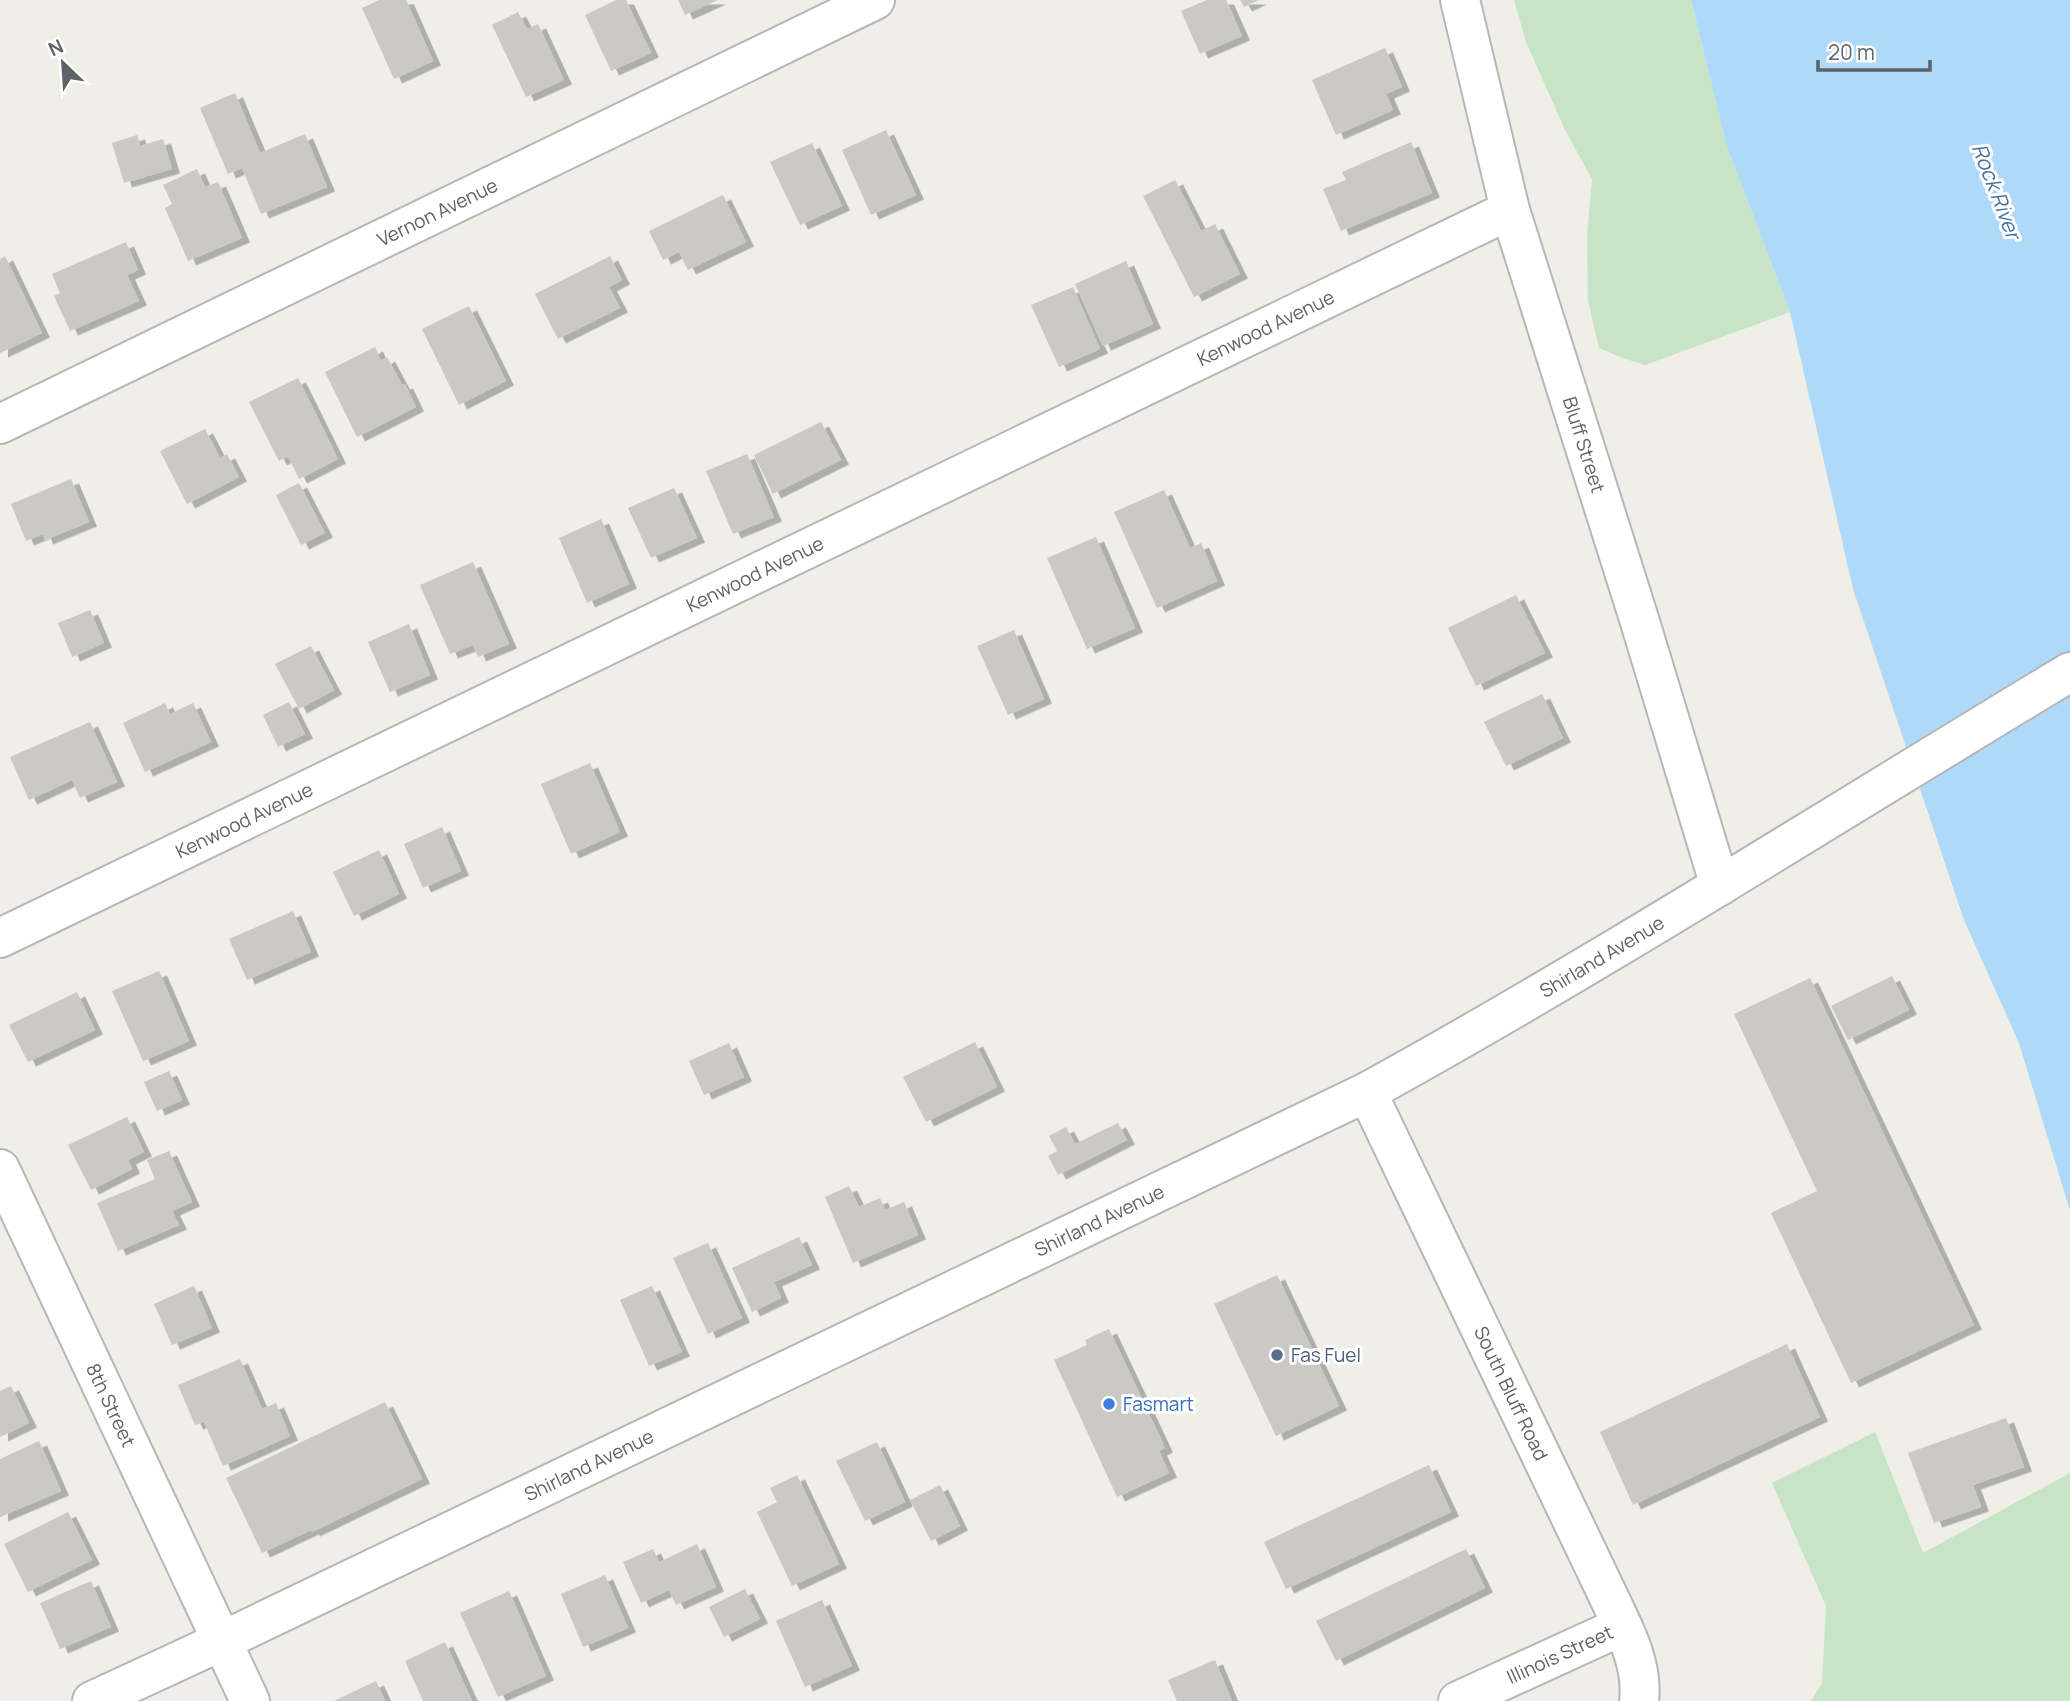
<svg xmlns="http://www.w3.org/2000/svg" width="2070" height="1701" font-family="Manrope,sans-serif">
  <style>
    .green { fill: #c7e5c6 }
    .water { fill: #afd9f8 }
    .building { fill: #cbc9c4; filter: url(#shadow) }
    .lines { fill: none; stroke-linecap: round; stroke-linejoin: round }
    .street-casing { stroke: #b4b7bb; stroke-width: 42 }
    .secondary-casing { stroke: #b4b6ba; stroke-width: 42 }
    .street { stroke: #fff; stroke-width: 38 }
    .secondary { stroke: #fff; stroke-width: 38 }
    .service-dot { fill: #5c6f8a; stroke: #fff; stroke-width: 2.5 }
    .shop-dot { fill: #3f7fe0; stroke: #fff; stroke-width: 2.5 }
    .labels { text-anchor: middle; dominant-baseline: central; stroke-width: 6; stroke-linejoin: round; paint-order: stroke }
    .street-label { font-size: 19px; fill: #5f6266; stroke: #fff }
    .service-label { font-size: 19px; fill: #4e5e75; stroke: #fff; text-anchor: start }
    .shop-label { font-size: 19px; fill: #366cbe; stroke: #fff; text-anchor: start }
    .water-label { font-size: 21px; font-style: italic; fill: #4874a2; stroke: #fff }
  </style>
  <defs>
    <filter id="shadow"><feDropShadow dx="8" dy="4.5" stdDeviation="0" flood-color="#0004"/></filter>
  </defs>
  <rect width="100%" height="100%" fill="#efeee7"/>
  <!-- green -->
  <path class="green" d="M1514 0H1691L1727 147 1790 312 1645 365 1623 358 1599 348 1588 301 1587 235 1592 179 1565 130 1526 42Z
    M1875 1432 1923 1553 2070 1473V1701H1811L1822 1683 1826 1606 1772 1483Z"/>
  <!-- water -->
  <path class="water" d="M1691 0H2070V1211L2019 1043 1964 920 1853 589 1790 312 1727 147Z"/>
  <!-- building -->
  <path class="building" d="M379 0H406L433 61 394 79 362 8Z
    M616 0H626L651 53 611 71 585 15Z
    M678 0H718L685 15Z
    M1207 0H1226L1242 36 1200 54 1181 11Z
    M1240 0H1259L1244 7Z
    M518 12 527 29 538 24 564 80 526 97 492 25Z
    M1385 48 1402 87 1386 94 1393 110 1336 135 1312 80Z
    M235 93 260 153 305 134 327 187 261 214 242 168 228 174 200 108Z
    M886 130 916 195 871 215 842 150Z
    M137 135 140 146 163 139 172 169 124 183 112 143Z
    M1411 142 1432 193 1341 231 1323 189 1346 180 1342 172Z
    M812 143 842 206 800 225 770 162Z
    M197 169 205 187 218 182 242 238 188 261 165 208 172 204 163 185Z
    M1175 180 1201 231 1215 224 1240 274 1194 297 1143 196Z
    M723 195 746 242 688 270 679 252 663 260 649 231Z
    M126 242 138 270 127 275 139 301 70 331 54 296 60 293 52 274Z
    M5 256 42 333 0 353V259Z
    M610 256 622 280 609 287 620 308 558 339 535 294Z
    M1126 261 1153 324 1103 346 1075 284Z
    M1073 287 1100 349 1059 367 1031 305Z
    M469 306 506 381 459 405 422 329Z
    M375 347 381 361 387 357 402 385 405 384 416 407 357 437 325 372Z
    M298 378 338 459 299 479 288 456 279 461 249 402Z
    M821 422 841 460 773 494 754 455Z
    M205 429 220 458 227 454 239 477 187 504 160 451Z
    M747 454 774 517 733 534 706 471Z
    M71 479 89 522 45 540 43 534 26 541 11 504Z
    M299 483 325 533 301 545 276 495Z
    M674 488 697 538 651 558 628 508Z
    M1164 490 1190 548 1201 543 1217 581 1157 608 1114 512Z
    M601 519 629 584 587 603 559 538Z
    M1096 537 1135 628 1087 649 1047 558Z
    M473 562 509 644 478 657 473 645 450 654 420 585Z
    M1516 595 1545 653 1476 686 1448 628Z
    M90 610 104 643 72 657 58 623Z
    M409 624 430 675 390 692 368 642Z
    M1014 630 1044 699 1008 715 977 646Z
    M311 646 334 690 299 709 275 664Z
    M1542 694 1563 738 1506 766 1484 722Z
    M289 702 305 734 278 747 263 715Z
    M165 703 170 714 193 703 211 742 145 772 123 723Z
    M90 722 117 782 80 798 72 780 29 800 10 757Z
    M590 763 620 832 571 854 541 784Z
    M442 827 461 871 423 888 404 844Z
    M379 850 399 894 354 916 333 872Z
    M293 911 311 952 247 980 229 939Z
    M159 971 189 1041 143 1061 112 991Z
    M1892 976 1909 1010 1848 1040 1831 1006Z
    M1810 978 1974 1325 1851 1383 1771 1213 1817 1191 1734 1014Z
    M77 992 95 1030 28 1062 9 1025Z
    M975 1042 997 1087 926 1122 903 1077Z
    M729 1043 744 1077 704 1095 689 1061Z
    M169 1071 182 1100 157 1111 144 1082Z
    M127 1117 144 1152 128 1160 132 1169 91 1190 68 1145Z
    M1118 1123 1127 1140 1058 1175 1048 1156 1057 1151 1049 1136 1066 1127 1075 1144Z
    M169 1151 192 1202 172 1211 179 1225 118 1251 97 1203 155 1179 147 1160Z
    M849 1186 859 1207 880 1198 885 1210 904 1202 918 1235 853 1263 825 1197Z
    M799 1237 812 1265 774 1282 781 1298 752 1312 732 1268Z
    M708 1243 742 1318 708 1334 673 1258Z
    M1277 1275 1339 1406 1276 1436 1214 1304Z
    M194 1286 212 1328 172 1345 154 1304Z
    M652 1286 682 1352 649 1366 620 1300Z
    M1109 1329 1165 1448 1159 1451 1169 1473 1117 1497 1054 1360 1087 1345 1085 1340Z
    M1787 1344 1820 1417 1633 1505 1600 1432Z
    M240 1359 262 1409 276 1403 290 1436 223 1466 204 1422 195 1425 178 1385Z
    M11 1386 29 1423 0 1437V1391Z
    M385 1402 422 1479 312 1532 311 1530 262 1553 226 1478Z
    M2006 1418 2024 1467 1973 1485 1981 1507 1934 1523 1908 1453Z
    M39 1441 61 1491 0 1517V1459Z
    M877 1442 905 1502 865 1521 836 1461Z
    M1429 1465 1451 1512 1286 1589 1264 1542Z
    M797 1475 839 1564 792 1586 757 1512 777 1502 770 1488Z
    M940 1485 960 1526 931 1541 910 1500Z
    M68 1512 92 1560 28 1592 4 1544Z
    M697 1544 716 1587 676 1605 669 1590 641 1603 623 1562 653 1549 659 1562Z
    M1466 1549 1485 1588 1336 1661 1316 1621Z
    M605 1575 628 1628 583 1647 561 1594Z
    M91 1581 111 1627 60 1649 40 1603Z
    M745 1589 760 1619 724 1637 709 1607Z
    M509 1591 546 1676 498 1697 460 1613Z
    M822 1600 852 1666 805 1687 776 1621Z
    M445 1642 472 1701H423L405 1661Z
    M1215 1660 1232 1701H1177L1168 1680Z
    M376 1681 385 1701H334Z"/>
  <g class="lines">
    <!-- street casing -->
    <g class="street-casing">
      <g id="street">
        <path id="s1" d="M1460 0 1510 210 1640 622 1720 886"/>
        <path id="s2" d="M0 424 875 0"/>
        <path id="s3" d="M0 938 1510 210"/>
        <path id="s4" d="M0 1169 250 1701"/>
        <path id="s5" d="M1458 1701 1622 1626"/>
      </g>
    </g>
    <!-- secondary casing -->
    <g class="secondary-casing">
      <g id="secondary">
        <path id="s6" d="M1367 1092 1604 1587C1620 1622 1644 1661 1639 1701"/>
        <path id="s7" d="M92 1701 222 1641 1367 1092C1606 960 1836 813 2070 672"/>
      </g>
    </g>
    <!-- street -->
    <use href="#street" class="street"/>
    <!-- secondary -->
    <use href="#secondary" class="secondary"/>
  </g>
  <!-- markers -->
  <circle class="service-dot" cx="1277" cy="1355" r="7"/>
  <circle class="shop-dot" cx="1109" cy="1404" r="7"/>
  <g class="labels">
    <!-- street labels -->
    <g class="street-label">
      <text stroke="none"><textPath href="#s2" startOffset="486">Vernon Avenue</textPath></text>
      <text stroke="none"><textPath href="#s3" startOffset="1405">Kenwood Avenue</textPath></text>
      <text stroke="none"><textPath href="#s1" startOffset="462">Bluff Street</textPath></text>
      <text stroke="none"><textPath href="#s3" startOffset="838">Kenwood Avenue</textPath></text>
      <text stroke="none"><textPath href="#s3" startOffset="271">Kenwood Avenue</textPath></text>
      <text stroke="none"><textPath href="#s7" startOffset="1684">Shirland Avenue</textPath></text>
      <text stroke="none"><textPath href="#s7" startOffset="1116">Shirland Avenue</textPath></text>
      <text stroke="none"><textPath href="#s6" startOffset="334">South Bluff Road</textPath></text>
      <text stroke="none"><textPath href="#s4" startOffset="261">8th Street</textPath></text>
      <text stroke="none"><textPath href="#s7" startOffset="550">Shirland Avenue</textPath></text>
      <text stroke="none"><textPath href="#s5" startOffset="112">Illinois Street</textPath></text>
    </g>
    <!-- service labels -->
    <g class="service-label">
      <text x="1291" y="1355">Fas Fuel</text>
    </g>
    <!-- shop labels -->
    <g class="shop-label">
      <text x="1123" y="1404">Fasmart</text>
    </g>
    <!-- water labels -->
    <g class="water-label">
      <text transform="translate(1997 191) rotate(69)">Rock River</text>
    </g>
  </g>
  <!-- north arrow -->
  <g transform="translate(63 63) rotate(335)" stroke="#ffffff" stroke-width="5" paint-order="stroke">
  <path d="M0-5L12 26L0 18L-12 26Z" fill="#5f6266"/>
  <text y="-10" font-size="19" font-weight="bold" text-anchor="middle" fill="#5f6266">N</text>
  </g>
  <!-- scale -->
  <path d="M1818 60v10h112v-10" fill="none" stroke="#5f6266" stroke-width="3.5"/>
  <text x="1828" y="60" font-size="21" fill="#5f6266" stroke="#ffffff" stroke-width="5" paint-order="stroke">20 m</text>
</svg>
